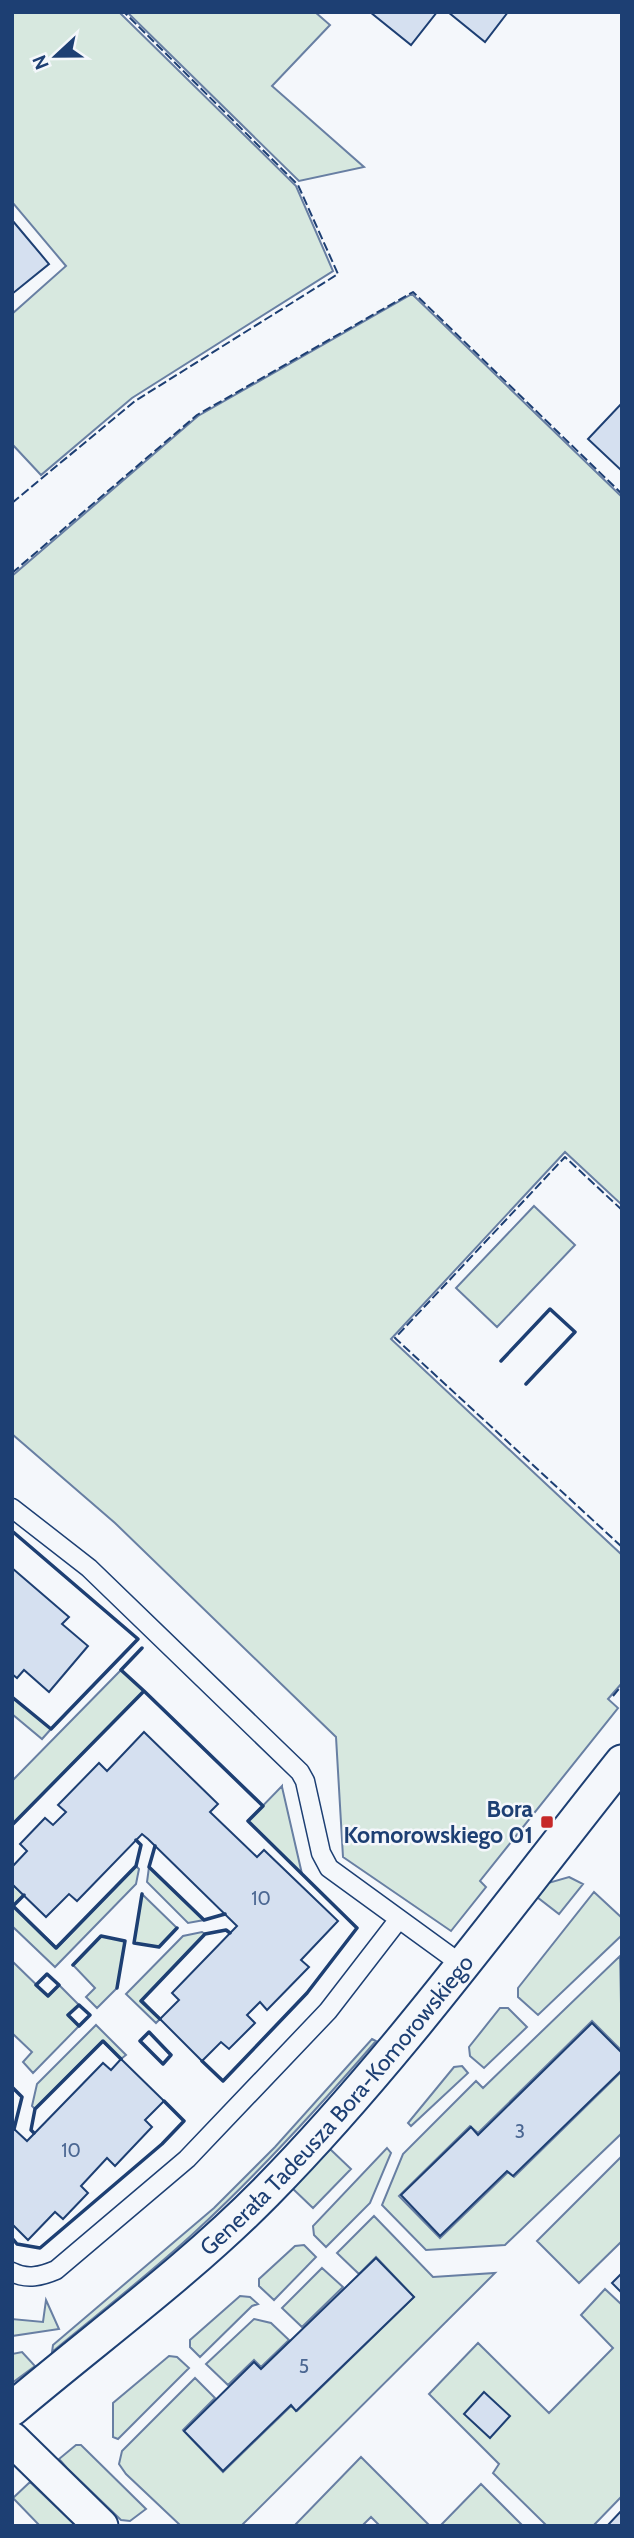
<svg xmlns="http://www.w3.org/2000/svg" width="634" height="2538" font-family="Cabin,sans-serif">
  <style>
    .green { fill: #d7e8df; stroke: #687fa3; stroke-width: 2 }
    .building { fill: #d5e0f0; stroke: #1d3f73; stroke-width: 2 }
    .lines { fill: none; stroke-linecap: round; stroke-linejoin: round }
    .lane-casing { stroke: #1d3f73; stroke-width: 21 }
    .street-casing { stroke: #1d3f73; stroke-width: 37 }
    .lane { stroke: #f4f7fb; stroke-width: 18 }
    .street { stroke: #f4f7fb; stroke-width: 33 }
    .fence { stroke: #1d3f73; stroke-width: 2; stroke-dasharray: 9 3.5; stroke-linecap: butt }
    .wall { stroke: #1d3f73; stroke-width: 3.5 }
    .poi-dot { fill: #c62828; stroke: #f4f7fb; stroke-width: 2.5 }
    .labels { text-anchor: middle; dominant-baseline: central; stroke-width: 5; stroke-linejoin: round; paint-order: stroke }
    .number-label { font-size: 19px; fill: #4b6792 }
    .poi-label { font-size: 23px; font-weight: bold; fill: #1d3f73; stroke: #f4f7fb; text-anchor: end }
    .street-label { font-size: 23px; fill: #1d3f73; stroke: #f4f7fb }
  </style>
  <rect width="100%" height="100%" fill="#f4f7fb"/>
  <!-- green -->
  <path class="green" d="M12 12H119L296 186 333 271 132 398 41 475 12 444V314L66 266 12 202Z
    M127 12H315L330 25 272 86 364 167 299 181Z
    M412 294 622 497V1205L565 1152 391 1339 622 1555V1683L608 1699 618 1708 480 1881 486 1887 451 1931 343 1857 336 1737 115 1523 12 1434V576L198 416Z
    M534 1206 575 1245 497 1327 456 1288Z
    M121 1670 144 1691 12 1825V1781Z
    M12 1697 51 1729 42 1739 12 1714Z
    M282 1786V1787L302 1874 248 1821Z
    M136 1866 139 1869 136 1884 55 1967 12 1926V1884L24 1895 13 1906 57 1948Z
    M149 1867 204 1920 188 1923 147 1882Z
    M569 1877 583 1884 559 1914 537 1897 548 1883Z
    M594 1892 622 1918V1935L538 2015 518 1997V1988Z
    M142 1894 177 1928 159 1947 134 1943Z
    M202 1932 205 1934 142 2000 160 2019 156 2023 126 1994 183 1936Z
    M101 1936 125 1941 117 1988 97 2008 86 1997 95 1988 73 1965Z
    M620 1956 622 2051 592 2021 478 2133 470 2126 399 2196 440 2238 508 2172 514 2177 622 2071V2133L505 2245 426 2250 382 2205 403 2154 476 2081 483 2088Z
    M12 1961 48 1996 59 1985 79 2005 68 2015 79 2026 33 2073 23 2062 32 2052 12 2033Z
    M500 2008H508L527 2027 484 2068 470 2056 469 2047Z
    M96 2025 126 2055 121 2059 102 2041 35 2109 32 2106 37 2084Z
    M372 2039 376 2041C319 2107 260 2172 196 2231 150 2274 100 2312 52 2352L53 2345 214 2208 275 2147Z
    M462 2066 468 2073 411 2126 408 2123 454 2067Z
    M387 2148 391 2153 370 2203 326 2247 314 2235 313 2226Z
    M330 2149 351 2169 313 2208 292 2188Z
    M622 2156V2241L579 2283 537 2241Z
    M374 2216 433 2277 495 2273 241 2526H181L126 2474 119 2464 122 2451 195 2378 215 2398 183 2430 223 2472 291 2406 297 2411 414 2297 376 2257 359 2274 337 2253Z
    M304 2245 316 2257 274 2300 259 2286V2279L295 2246Z
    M322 2268 343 2287 302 2327 282 2308Z
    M605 2289 622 2305V2496L593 2526H547L493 2473 499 2464 429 2394 478 2343 549 2413 613 2348 581 2315Z
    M240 2296 250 2297 258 2304 252 2306 200 2357 190 2347V2340Z
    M46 2300 59 2329 12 2336V2319L43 2322Z
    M254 2319 271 2323 289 2340 261 2367 254 2360 228 2385 206 2364Z
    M22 2352 35 2366 12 2383V2354Z
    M169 2356 177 2357 189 2368 118 2439 113 2437V2403Z
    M76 2445H81L146 2509 130 2521 121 2520 67 2468 59 2459Z
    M361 2457 430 2526H380L371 2517 362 2526H294Z
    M30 2482 76 2526H40L13 2498Z
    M481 2484 523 2526H440Z"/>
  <!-- building -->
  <path class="building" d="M370 12H437L411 45Z
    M448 12H508L485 42Z
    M12 220 49 264 12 294Z
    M622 403V471L588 439Z
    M12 1568 69 1617 62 1624 88 1646 49 1692 24 1670 17 1678 12 1674Z
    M144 1732 218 1804 210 1812 257 1857 264 1850 338 1921 301 1960 309 1967 267 2010 260 2002 247 2015 255 2023 229 2049 221 2042 202 2061 160 2019 179 2000 172 1993 237 1926 148 1839 142 1834 77 1901 69 1894 46 1917 12 1884V1867L27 1851 20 1844 45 1818 53 1825 66 1812 58 1805 99 1763 107 1771Z
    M592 2023 622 2053V2070L513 2176 507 2171 440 2236 401 2195 471 2127 478 2135Z
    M121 2059 164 2101 145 2120 152 2127 115 2166 107 2158 81 2186 88 2193 63 2219 55 2212 28 2240 12 2224V2127L27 2141 103 2063 111 2070Z
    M376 2258 414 2297 296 2411 291 2405 223 2471 184 2431 254 2362 261 2369Z
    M622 2273V2293L612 2283Z
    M484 2392 510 2416 490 2438 464 2414Z
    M622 2510V2526H607Z"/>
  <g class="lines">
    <!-- lane casing -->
    <g class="lane-casing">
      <path id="lane" d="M12 1508 89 1568 300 1772 305 1781 321 1853 329 1868 461 1964
        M12 2272C27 2280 42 2276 56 2270L187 2159 328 2011 399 1919"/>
    </g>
    <!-- street casing -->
    <g class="street-casing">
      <g id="street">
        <path id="s1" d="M12 2409C97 2337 188 2271 266 2192 394 2062 508 1905 622 1762"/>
        <path d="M12 2439 101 2526"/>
      </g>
    </g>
    <!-- lane -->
    <use href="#lane" class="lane"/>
    <!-- street -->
    <use href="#street" class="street"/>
    <!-- fence -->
    <path class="fence" d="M12 503 135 401 338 274 298 185 124 12
      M12 573 197 415 413 292 622 494
      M622 1210 565 1157 395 1338 622 1547
      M613 1696 622 1685"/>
    <!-- wall -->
    <path class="wall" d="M501 1361 550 1309 575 1332 526 1384
      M12 1531 138 1639 51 1729 12 1697
      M142 1648 121 1670 144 1691
      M12 1825 144 1691 263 1806 248 1821 357 1928 307 1993 223 2081 202 2061
      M155 1846 149 1867 204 1920 225 1914
      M142 1894 134 1943 159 1947 177 1928
      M24 1895 13 1906 56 1948 136 1866 141 1845 136 1840
      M73 1965 101 1936 125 1941 117 1988
      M47 1974 59 1985 48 1996 36 1985Z
      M79 2005 90 2015 79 2026 68 2015Z
      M160 2019 141 2001 205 1934 226 1930 230 1933
      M149 2032 171 2055 163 2064 140 2041Z
      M12 2087 22 2097 14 2129
      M34 2133 31 2130 35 2109 103 2041 121 2059
      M12 2238 17 2244 40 2248 162 2144 184 2121 164 2101"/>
  </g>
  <!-- markers -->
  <rect class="poi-dot" x="540" y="1815" width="14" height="14" rx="3.5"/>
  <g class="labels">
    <!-- number labels -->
    <g class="number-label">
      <text x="261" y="1898">10</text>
      <text x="520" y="2131">3</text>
      <text x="71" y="2150">10</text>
      <text x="304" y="2366">5</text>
    </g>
    <!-- poi labels -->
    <g class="poi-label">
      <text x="533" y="1809">Bora<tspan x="533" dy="26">Komorowskiego 01</tspan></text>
    </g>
    <!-- street labels -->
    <g class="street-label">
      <text stroke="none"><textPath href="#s1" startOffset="446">Generała Tadeusza Bora-Komorowskiego</textPath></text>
    </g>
  </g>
  <!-- border -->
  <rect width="634" height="2538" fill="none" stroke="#1d3f73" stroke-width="28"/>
  <!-- north arrow -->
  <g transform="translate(56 56) rotate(248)" stroke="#f4f7fb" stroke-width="5" paint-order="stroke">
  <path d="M0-5L12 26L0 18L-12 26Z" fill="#1d3f73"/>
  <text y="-10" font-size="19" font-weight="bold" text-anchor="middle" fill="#1d3f73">N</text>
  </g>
</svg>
